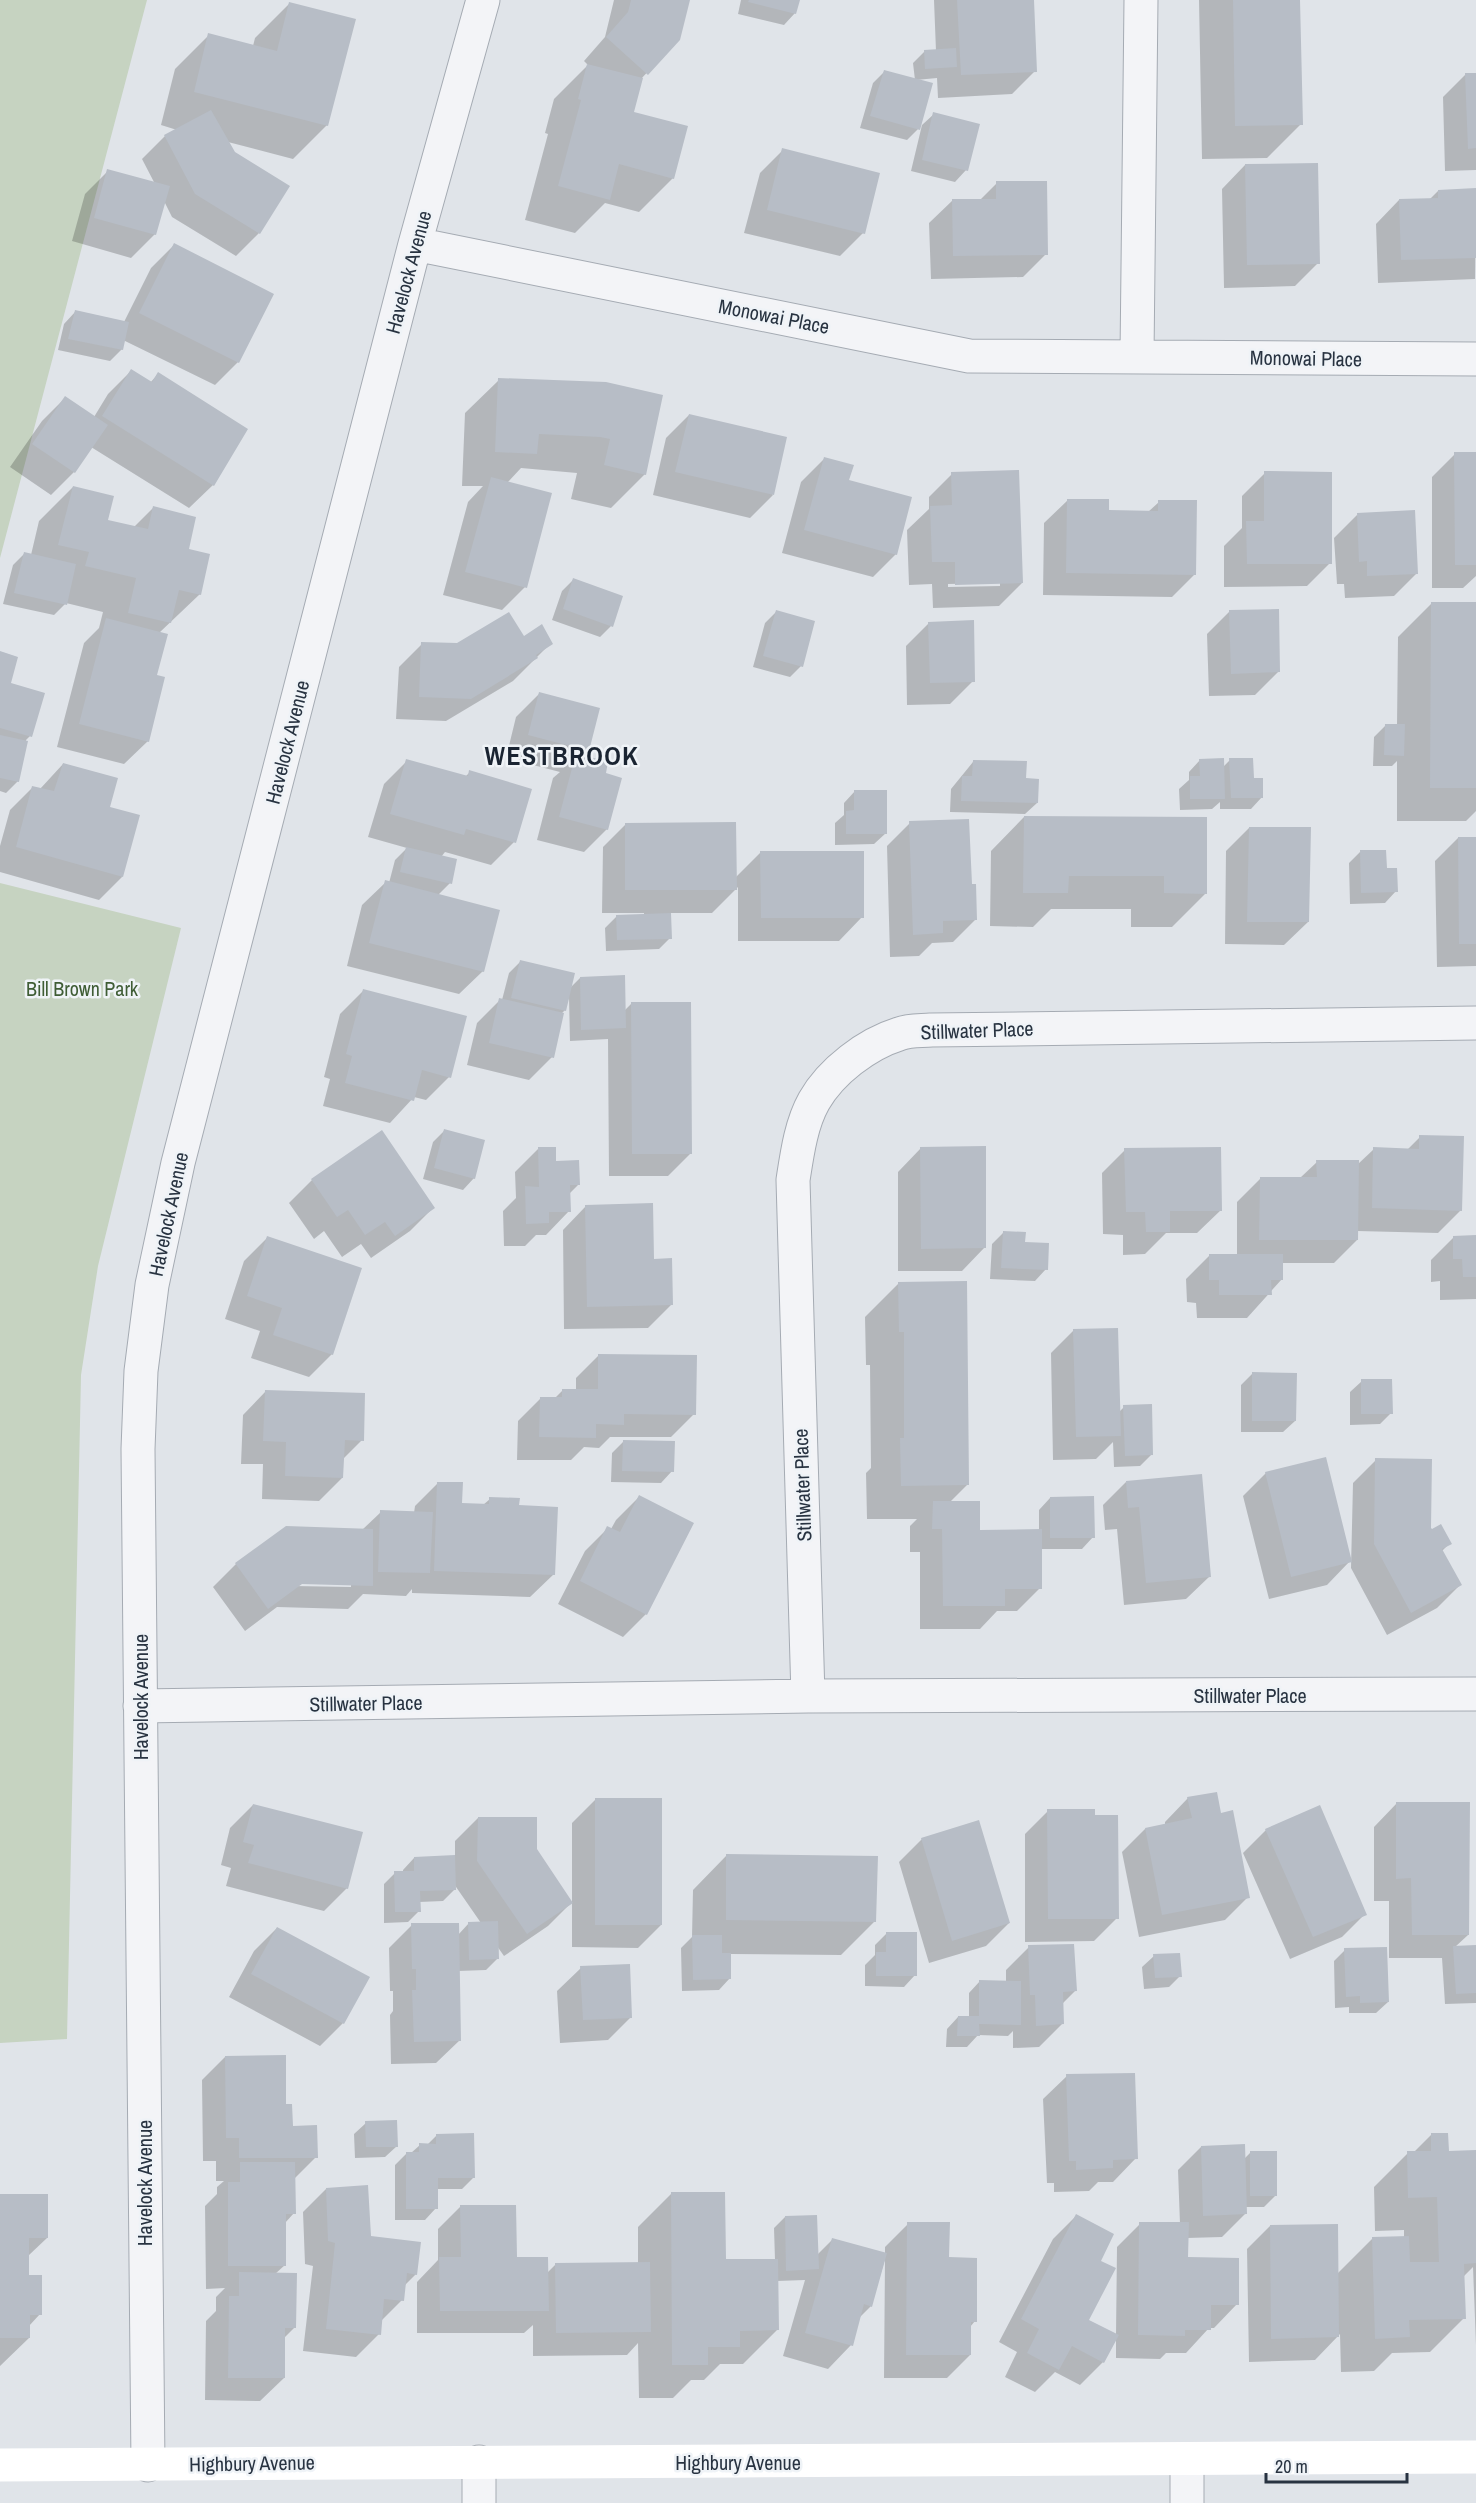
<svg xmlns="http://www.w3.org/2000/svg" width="1476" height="2503" font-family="'Archivo Narrow',sans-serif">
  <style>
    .green { fill: #c6d3c1 }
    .shadow { fill: #0003; fill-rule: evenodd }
    .building { fill: #b7bdc6 }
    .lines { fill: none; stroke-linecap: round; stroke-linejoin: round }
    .street-casing { stroke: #a5abb3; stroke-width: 35 }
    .street { stroke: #f3f4f7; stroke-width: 33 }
    .secondary { stroke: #fff; stroke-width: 33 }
    .labels { text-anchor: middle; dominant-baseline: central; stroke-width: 5; stroke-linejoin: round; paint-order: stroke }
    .street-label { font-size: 20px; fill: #283341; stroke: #eff3f7 }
    .park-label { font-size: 20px; fill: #3f5d35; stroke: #eff3f7 }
    .district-label { font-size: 26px; font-weight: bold; letter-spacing: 1.5px; fill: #1a2432; stroke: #eff3f7 }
  </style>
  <rect width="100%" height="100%" fill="#e0e4e9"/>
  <!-- green -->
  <path class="green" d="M0 0H147L0 558Z
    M0 883 181 928 98 1266 81 1375 67 2039 0 2043Z"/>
  <!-- shadow -->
  <path class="shadow" d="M614 0H688L678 39 641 79 633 113 673 178 639 212 605 203 575 233 525 220 548 134 545 133 554 99 588 65 584 61 605 37Z
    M741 0H798L795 13 784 25 738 14Z
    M934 0H1032L1035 71 1012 94 938 98 937 78 916 80 918 129 907 140 860 128 873 83 884 72 915 80 913 63 925 51H936Z
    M1199 0H1299L1301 124 1267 158 1202 159Z
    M289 4 327 125 293 159 228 142 259 233 236 256 172 217 164 201 155 234 131 258 72 241 85 194 108 171 155 184 142 159 165 136 177 130 161 125 175 69 209 35 253 46 255 38Z
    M1466 74H1476V170L1445 171 1443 97Z
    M934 114 966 170 955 182 911 171 922 125Z
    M783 150 863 233 840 256 744 233 760 173Z
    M1245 165 1318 263 1295 286 1224 288 1222 189Z
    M997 183 1046 254 1023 277 931 279 929 223 953 200H980Z
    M1476 190 1475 279 1378 283 1376 224 1399 200 1430 199 1438 191Z
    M174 245 238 362 215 385 123 340 122 349 110 361 58 350 64 324 75 312 124 322 151 268Z
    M131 371 150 383 158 374 213 485 189 508 91 447 74 472 51 495 10 467 42 421 65 398 94 417 108 394Z
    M499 380 606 384 645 474 611 508 571 499 577 473 521 468 507 483 525 587 502 610 443 595 468 502 483 486H462L465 413Z
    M689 415 773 495 750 518 653 495 666 438Z
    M1455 454H1476V576L1463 588H1432V477Z
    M824 459 847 482 896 554 873 577 782 553 801 482Z
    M1265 473 1330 563 1307 586 1224 587V546L1242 528V496Z
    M952 474 1022 583 999 606 933 608 932 584 909 585 907 530 929 509V497ZM1000 583V586L948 587V584Z
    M73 487 106 521 134 527 153 508 187 550 200 594 159 633 148 741 124 764 57 747 84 643 99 628 103 612 66 603 54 615 3 604 13 565 24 554 31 555 39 521Z
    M1068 500 1108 511 1148 512 1159 502 1195 574 1172 597 1043 595 1044 523Z
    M1357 515 1417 573 1394 596 1345 598 1344 584H1337L1334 538Z
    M574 579 611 626 600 637 552 620 562 591Z
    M1432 603H1476V811L1466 821H1397V761L1392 766H1373L1374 737 1386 725H1397L1398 637Z
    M1230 611 1279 671 1255 695 1209 696 1207 634Z
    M776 612 801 666 790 677 753 667 765 623Z
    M929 623 973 681 950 704 907 705 906 646Z
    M524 638 551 643 513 681 446 721 396 719 399 667 422 644 457 645Z
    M0 653 9 684 30 736 26 740 18 781 6 793 0 791Z
    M539 694 588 750 581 756 604 774 607 829 584 852 537 840 553 778 560 772 506 758 516 717Z
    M1200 760 1223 767 1230 760 1253 780 1262 797 1251 809H1220V802L1212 809 1180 810 1179 789 1189 780V772Z
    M407 761 465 777 470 772 514 842 491 865 445 852 441 857 450 883 438 895 483 971 459 994 347 966 362 905 386 882 389 883 395 860 407 848 368 837 384 784Z
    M973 762 1025 780 1037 803 1025 814 950 812 951 789Z
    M63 764 108 808 122 877 99 900 0 872V846L10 810 33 787 40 789Z
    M855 791 886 833 874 844 835 845V823L844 815V803Z
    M1024 817 1206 893 1172 927H1131V909H1051L1033 927 990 926 991 851Z
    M910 823 970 886 976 919 953 942 932 943 919 956 890 957 887 846Z
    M626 824 735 878 761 852 862 917 839 941H738V887L712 913H670V938L659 949 606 951 605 928 617 916H644V913H602L603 847Z
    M1249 828 1308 922 1284 945 1225 944 1226 851Z
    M1458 838H1476V966L1437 967 1435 861Z
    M1360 852 1386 870 1396 891 1385 903 1350 904 1349 863Z
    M520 962 570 988 580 978 625 1010 631 1004 691 1153 668 1176H609L608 1039 570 1041 569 997 565 1010 560 1015 552 1057 529 1080 467 1065 477 1023 500 1000H502L509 973Z
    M363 991 449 1077 426 1100 414 1097 390 1123 323 1106 330 1079 324 1077 340 1014Z
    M444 1131 474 1178 463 1190 423 1179 433 1142Z
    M1420 1137 1461 1210 1438 1233 1357 1231V1240L1334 1263H1282V1279L1247 1318H1197L1196 1303 1187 1302 1186 1279 1209 1256 1237 1255V1202L1260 1179 1300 1178 1317 1162 1357 1165 1374 1149 1407 1150Z
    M921 1148 985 1247 962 1271H898V1172Z
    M538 1149 578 1185 569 1194V1211L546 1235H536L525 1246H504L503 1211 516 1198 515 1172Z
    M1125 1150 1221 1210 1197 1233H1166L1145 1254 1123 1255V1235L1103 1234 1102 1173Z
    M312 1180 433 1208 410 1231 371 1258 361 1244 342 1257 324 1231 314 1239 289 1203Z
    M586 1206 653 1260 671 1305 648 1328 564 1329 563 1230Z
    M1003 1233 1024 1244 1046 1269 1035 1281 990 1279 992 1244Z
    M1454 1237H1476V1299L1440 1300V1281L1431 1282V1260Z
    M267 1238 332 1354 309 1377 251 1358 260 1331 225 1319 244 1261Z
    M899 1283 967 1485 950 1502 979 1531H1039V1510L1050 1498 1093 1537 1082 1549H1040V1588L1017 1611H997L980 1629H920V1552H910V1526L917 1519H867L866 1473 871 1468 870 1365H866L865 1317Z
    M1074 1330 1119 1412 1124 1407 1152 1454 1140 1466 1114 1467 1113 1442 1096 1459 1053 1460 1051 1353Z
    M599 1355 694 1414 671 1437H610L599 1448 584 1447 571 1460H517L518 1421 541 1398H555L563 1390H576V1378Z
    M1252 1374 1295 1421 1283 1432H1241V1385Z
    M1362 1381 1391 1413 1380 1424 1350 1425V1392Z
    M266 1391 362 1440 342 1460V1478L319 1501 262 1499 263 1464H241L243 1415Z
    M623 1442 672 1471 661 1483 611 1482 612 1453Z
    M1376 1460 1430 1528 1450 1543 1442 1551 1460 1585 1437 1608 1387 1635 1351 1568 1353 1483Z
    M1266 1473 1350 1561 1327 1585 1269 1599 1243 1496Z
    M1126 1482 1210 1576 1186 1599 1124 1605 1117 1529 1105 1530 1103 1505Z
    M438 1483 461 1505H483L490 1499 518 1506 554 1574 530 1597 412 1593V1589L406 1596 363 1594 348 1609 277 1607 245 1631 213 1587 236 1564 286 1528 362 1530 381 1512 414 1513 415 1506ZM294 1583 351 1584V1587L294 1586Z
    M639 1497 646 1614 623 1637 558 1604 585 1551 608 1528 611 1529 616 1520Z
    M1188 1798 1220 1815 1248 1897 1225 1920 1139 1937 1122 1852 1145 1829 1165 1825V1822Z
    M595 1800 661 1925 638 1948 572 1947V1823Z
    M1397 1803 1468 1935 1455 1947H1476V2003L1445 2004 1442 1958H1389V1901H1374V1827Z
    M253 1805 347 1888 324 1911 226 1886 231 1868 221 1865 230 1828Z
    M1048 1811 1094 1816 1117 1918 1094 1941 1025 1942V1834Z
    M478 1818 535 1849 571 1903 548 1926 504 1956 497 1946 498 1958 486 1970 458 1971 460 2040 436 2063 391 2064 390 2015 393 2011V1991H390L389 1948 412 1925 458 1935 469 1923H481L454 1884 455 1889 443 1901 419 1902V1911L408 1922 384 1923V1884L395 1873H403V1870L414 1858 455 1857V1841Z
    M1266 1830 1365 1914 1342 1937 1290 1959 1243 1853Z
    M922 1839 1009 1923 986 1946 929 1963 899 1862Z
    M726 1856 875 1921 841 1955 730 1954V1978L719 1990 682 1991 681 1948 692 1937 693 1890Z
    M277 1928 343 2023 320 2046 229 1997 254 1951Z
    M887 1933 915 1975 904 1987 865 1986V1965L875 1955V1945Z
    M1029 1947 1075 1991 1062 2004V2024L1039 2047 1013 2048V2031L1008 2036 978 2035 967 2047H946L947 2029 958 2017H969V1993L980 1981 1006 1982V1970Z
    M1345 1950 1388 2002 1376 2013H1349V2007L1335 2008 1334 1961Z
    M1154 1956 1180 1976 1169 1987 1144 1989 1142 1967Z
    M581 1968 631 2017 608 2040 560 2043 557 1991Z
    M225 2057 285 2106 291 2127 316 2157 294 2179V2213L285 2223V2265L275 2274 295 2327 284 2338V2378L260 2401 205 2400 206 2321 216 2311V2297L225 2288 206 2289 205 2206 217 2194V2187L224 2181H216V2161H203L202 2080Z
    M1067 2076 1136 2158 1113 2182H1098L1089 2191 1054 2192V2183H1047L1043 2099Z
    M366 2123 397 2146 385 2157 355 2158 354 2134Z
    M1432 2134 1447 2152 1476 2154V2345L1473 2267 1463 2277 1464 2318 1430 2352 1392 2353 1374 2371 1341 2372 1340 2334 1315 2360 1249 2362 1247 2249 1270 2226 1337 2274 1373 2238H1404V2230L1375 2231 1374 2187 1408 2153H1413Z
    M437 2135 473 2178 462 2189H436V2208L425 2220H395V2165L407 2153H411L420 2145H427Z
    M1201 2147 1244 2159 1250 2153 1276 2195 1264 2207H1245V2214L1222 2237 1187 2238V2259L1237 2304 1214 2328H1209L1186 2353H1166L1160 2359 1116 2358V2338L1103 2362 1080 2385 1055 2372 1035 2392 1005 2377 1017 2352 999 2342 1053 2239 1076 2216 1099 2261 1087 2320 1116 2335 1117 2247 1140 2224H1180L1178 2170Z
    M326 2189 369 2238 416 2274 404 2286 402 2300 380 2322 379 2334 356 2357 303 2351 313 2266 305 2264 303 2212Z
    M671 2194 724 2261 775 2260 774 2228 785 2217 817 2255 833 2239 885 2254V2247L908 2224 948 2259 975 2321 970 2327V2355L947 2378H884L885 2259 871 2306 859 2318 851 2345 828 2369 783 2356 805 2280 777 2281V2330L743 2364H720L704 2380H691L673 2398H639L638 2343 627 2355 533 2356V2325L524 2333H417V2282L438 2260V2229L461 2206 515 2259 547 2273 556 2264 638 2263V2227Z
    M0 2195 47 2238 28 2256V2277L40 2314 29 2326V2338L0 2366Z"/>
  <!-- building -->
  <path class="building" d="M631 0H690L680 40 648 75 606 37 628 12Z
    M749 0H800L796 14 748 2Z
    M957 0H1034L1037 72 961 75Z
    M1233 0H1300L1303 125 1235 126Z
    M289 2 356 19 328 126 194 92 208 33 277 51Z
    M956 48 957 67 925 69 924 50Z
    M587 64 643 78 634 112 688 126 674 179 619 164 610 200 558 186 581 100 578 99Z
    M884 70 933 83 920 130 870 116Z
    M1465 73H1476V148L1468 149Z
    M211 110 235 152 290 186 260 234 195 194 164 135Z
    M933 112 980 124 968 171 922 160Z
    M782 148 880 173 865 234 767 210Z
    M1318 163 1320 264 1247 265 1245 164Z
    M107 169 170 186 156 235 94 218Z
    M996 181H1047L1048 255 953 256 952 199H996Z
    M1476 188V258L1401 260 1399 199 1438 198V190Z
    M174 243 274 294 239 363 139 313Z
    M75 310 129 322 123 350 68 339Z
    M131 369 152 382 158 372 248 429 214 486 102 416Z
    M498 378 606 382 663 395 646 475 604 465 610 439 600 437 539 434 537 454 495 452Z
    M65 396 108 425 75 473 32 444Z
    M689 414 787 437 774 495 675 472Z
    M1454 452H1476V565H1455Z
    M824 457 854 465 849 480 912 497 897 555 804 530Z
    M1019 470 1023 583 955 585V562H932L930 506 952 505 951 472Z
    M1264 471 1332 472V564H1247L1246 521H1264Z
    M491 477 552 493 527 588 465 572Z
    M73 486 114 496 108 520 148 529 153 506 196 517 189 549 210 554 201 595 179 590 171 623 128 613 136 578 85 566 89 552 58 545Z
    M1067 499H1109V510L1158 511V500H1197L1196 575 1066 573Z
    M1415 510 1418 574 1367 576V561L1359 562 1357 513Z
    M24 552 76 564 67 605 14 593Z
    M573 578 623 596 613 627 563 609Z
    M1431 602H1476V788H1430Z
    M1279 609 1280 672 1231 674 1229 610Z
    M776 610 815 621 803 667 763 656Z
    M509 612 524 636 542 624 553 644 536 655 538 658 471 699 419 697 421 642 457 643Z
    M106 618 168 634 157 675 165 677 149 742 79 724Z
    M974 620 975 682 930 683 928 622Z
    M0 651 18 657 11 683 45 693 32 737 0 728Z
    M539 692 600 708 589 751 528 735Z
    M1385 724H1405L1404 756 1384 755Z
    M0 735 28 741 19 782 0 778Z
    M576 753 608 762 606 773 622 778 608 830 559 817Z
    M1224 758 1225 799H1190V776H1200L1199 759Z
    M1229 758H1253L1254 778H1263V798H1231Z
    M406 759 468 776 469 770 532 789 516 843 466 829 464 835 390 814Z
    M973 760 1027 761 1026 778 1039 779 1038 803 961 801 962 776H972Z
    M63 763 118 778 110 807 140 815 123 877 16 847 32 786 54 791Z
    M854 790H887V834H846V811L854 810Z
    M1024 816 1207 817V894L1164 893V876H1069L1068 893H1023Z
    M969 819 972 884H976L977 920 943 921V933L913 935 909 821Z
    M736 822 737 890H625V823Z
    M1249 827H1311L1309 922H1247Z
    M1458 837H1476V944H1459Z
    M406 847 457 859 452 884 400 872Z
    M1360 850H1386L1387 868H1397L1398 892 1361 893Z
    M760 851H864V918H761Z
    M385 880 500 910 484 972 369 943Z
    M671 913 672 939 617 940 616 915Z
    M520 960 575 973 566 1011 511 998Z
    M625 975 626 1028 581 1030 580 977Z
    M363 989 467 1016 451 1078 422 1070 414 1101 345 1083 352 1056 346 1054Z
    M499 998 564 1013 554 1058 489 1043Z
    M631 1002H691L692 1154H632Z
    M444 1129 485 1140 475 1179 434 1168Z
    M382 1130 435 1208 395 1236 385 1222 365 1235 348 1210 337 1217 311 1179Z
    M1419 1135 1464 1136 1462 1211 1372 1208 1373 1147 1419 1149Z
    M986 1146V1248L921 1249 920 1147Z
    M538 1147H556V1161L579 1160 580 1185H570L571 1212H549V1223L526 1224 525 1186 539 1187Z
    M1221 1147 1222 1211H1170V1232H1146L1145 1212H1126L1124 1148Z
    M1316 1160H1359L1358 1240H1259L1260 1177H1317Z
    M653 1203 654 1259 672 1258 673 1305 587 1307 585 1205Z
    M1003 1231 1026 1232 1025 1242 1049 1243 1048 1270 1001 1268Z
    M1476 1235V1277H1463L1462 1259H1453V1236Z
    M267 1236 362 1268 333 1355 273 1335 282 1308 247 1296Z
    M1209 1254H1283V1280H1271L1272 1295H1219V1280H1209Z
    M967 1281 969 1485 901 1486 900 1438H904V1332H899L898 1282Z
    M1118 1328 1121 1436 1076 1437 1073 1329Z
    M598 1354 697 1355 696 1415 624 1414V1425L596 1424V1438L539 1437 540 1397H562V1389H598Z
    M1252 1372 1297 1373 1296 1421H1252Z
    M1361 1379H1392L1393 1414H1361Z
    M265 1390 365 1393 364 1441 345 1440 343 1478 285 1476 286 1442 263 1441Z
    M1152 1404 1153 1455 1125 1456 1123 1405Z
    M623 1440 675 1441 674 1472 622 1471Z
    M1326 1457 1352 1562 1291 1577 1265 1472Z
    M1375 1458 1432 1459 1431 1528 1432 1529 1441 1524 1452 1544 1442 1549 1462 1585 1411 1613 1374 1544Z
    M1202 1474 1211 1577 1146 1583 1139 1507 1128 1508 1126 1481Z
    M437 1482H463L462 1503 489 1504V1497L520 1498 519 1505 558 1507 555 1575 434 1571Z
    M639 1495 694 1523 647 1615 580 1581 607 1526 620 1532Z
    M1094 1496 1095 1538H1050V1497Z
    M933 1501H980V1530L1042 1529V1589H1005V1606H943L942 1529H932Z
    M380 1510 433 1512 430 1573 378 1572Z
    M286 1526 373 1529V1586L302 1584 268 1609 235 1563Z
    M1217 1792 1221 1813 1233 1810 1250 1898 1162 1915 1145 1828 1192 1818 1187 1797Z
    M595 1798H662V1925H595Z
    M1396 1802H1470L1469 1935H1412L1411 1878 1396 1879Z
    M253 1804 363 1832 348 1889 248 1863 254 1845 243 1842Z
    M1320 1805 1367 1915 1313 1937 1265 1829Z
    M1047 1809H1095V1815H1118L1119 1919H1048Z
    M478 1817H537V1849L573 1903 527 1934 477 1861Z
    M979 1820 1010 1923 952 1941 921 1838Z
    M726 1854 878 1856 876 1922 726 1920Z
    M455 1855 456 1890 420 1891 421 1912H395L394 1871H414V1857Z
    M498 1921 499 1959 469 1960 468 1922Z
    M411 1923H459L461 2041 414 2042 412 1990H416V1969H412Z
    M277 1927 370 1977 344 2024 251 1974Z
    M886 1932H917V1976H876V1952H886Z
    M692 1935H722V1953H731V1979L693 1980Z
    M1074 1944 1077 1991 1063 1992 1064 2024 1036 2026 1035 1995H1030L1028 1945Z
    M1476 1945V1993L1456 1994 1453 1946Z
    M1387 1947 1389 2002 1360 2003V1996L1346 1997 1344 1948Z
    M1180 1953 1182 1977 1155 1978 1153 1954Z
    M630 1964 632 2018 583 2020 580 1966Z
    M979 1980 1021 1981V2025L979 2024 980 2036H957L958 2016H979Z
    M286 2055V2104H292L293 2126 317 2125 318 2158H239V2138H226L225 2056Z
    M1135 2073 1138 2159 1113 2160V2168L1076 2170V2161H1069L1066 2074Z
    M397 2120 398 2147H366L365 2121Z
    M474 2133 475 2178H438V2209H406V2152H419V2143L436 2144V2134Z
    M1431 2133H1448L1449 2151 1476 2150V2263L1464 2264 1466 2319 1409 2320 1410 2337 1375 2339 1372 2237 1409 2236 1410 2262H1439L1437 2197 1408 2198 1407 2151H1431Z
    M1245 2144 1247 2214 1203 2216 1201 2146Z
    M1250 2151H1277V2196H1250Z
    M240 2162H295L296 2214H286V2266H228V2182H240Z
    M368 2185 371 2236 421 2242 417 2275 407 2273 404 2301 384 2299 381 2335 326 2329 335 2243 328 2241 326 2188Z
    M671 2192H725L726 2259H778L779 2330 740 2331V2347H708V2365H672Z
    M0 2194H48V2238H29V2275H42V2315H30V2338H0Z
    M460 2205H516L517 2257H548L549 2311H440L439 2257H461Z
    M1076 2214 1114 2234 1101 2261 1116 2268 1089 2320 1119 2335 1104 2363 1072 2346 1059 2370 1027 2353 1039 2329 1021 2319Z
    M817 2215 819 2269 786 2271 785 2216Z
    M907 2222H950L949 2257 977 2258V2322H971V2355H906Z
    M1139 2222H1189L1188 2257 1239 2258V2305H1211V2330H1185V2336L1138 2335Z
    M1338 2224 1339 2337 1271 2339 1270 2225Z
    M832 2238 887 2253 872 2307 864 2304 853 2346 805 2333Z
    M650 2262 651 2332 556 2333 555 2263Z
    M239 2272 297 2273 296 2328H285V2378H228L229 2296H239Z"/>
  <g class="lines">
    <!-- street casing -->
    <g class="street-casing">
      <path id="street" d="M415 244 969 356 1476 359
        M1137 356 1141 0
        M808 1696 793 1180C797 1154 801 1124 814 1101 831 1071 867 1044 899 1034 909 1030 921 1031 931 1030L1476 1023
        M140 1706 808 1696 1476 1694
        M479 2462V2503
        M148 2465 138 1449 141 1371 152 1285 178 1163 415 244 483 0
        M1187 2503V2460"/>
    </g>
    <!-- street -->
    <use href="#street" class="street"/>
    <!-- secondary -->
    <path class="secondary" d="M0 2465C492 2460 984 2462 1476 2457"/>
  </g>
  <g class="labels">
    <!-- street labels -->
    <g class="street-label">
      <text transform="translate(408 272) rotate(-75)">Havelock Avenue</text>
      <text transform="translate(774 316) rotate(11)">Monowai Place</text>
      <text transform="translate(1306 358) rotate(1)">Monowai Place</text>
      <text transform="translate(287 742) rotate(-76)">Havelock Avenue</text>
      <text transform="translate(977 1030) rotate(-2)">Stillwater Place</text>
      <text transform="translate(168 1214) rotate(-78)">Havelock Avenue</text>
      <text transform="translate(802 1485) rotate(-92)">Stillwater Place</text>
      <text x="1250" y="1695">Stillwater Place</text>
      <text transform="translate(140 1697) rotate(-90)">Havelock Avenue</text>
      <text transform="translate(366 1703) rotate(-1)">Stillwater Place</text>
      <text transform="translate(144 2183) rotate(-90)">Havelock Avenue</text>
      <text x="738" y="2462">Highbury Avenue</text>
      <text transform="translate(252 2463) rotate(-1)">Highbury Avenue</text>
    </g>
    <!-- park labels -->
    <g class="park-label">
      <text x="82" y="988">Bill Brown Park</text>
    </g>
    <!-- district labels -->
    <g class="district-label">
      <text x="562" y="755">WESTBROOK</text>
    </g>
  </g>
  <!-- scale -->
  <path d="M1266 2473v9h141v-9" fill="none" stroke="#283341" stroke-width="3"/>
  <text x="1275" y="2473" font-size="18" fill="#283341" stroke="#eff3f7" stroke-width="4.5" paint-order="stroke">20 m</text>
</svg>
